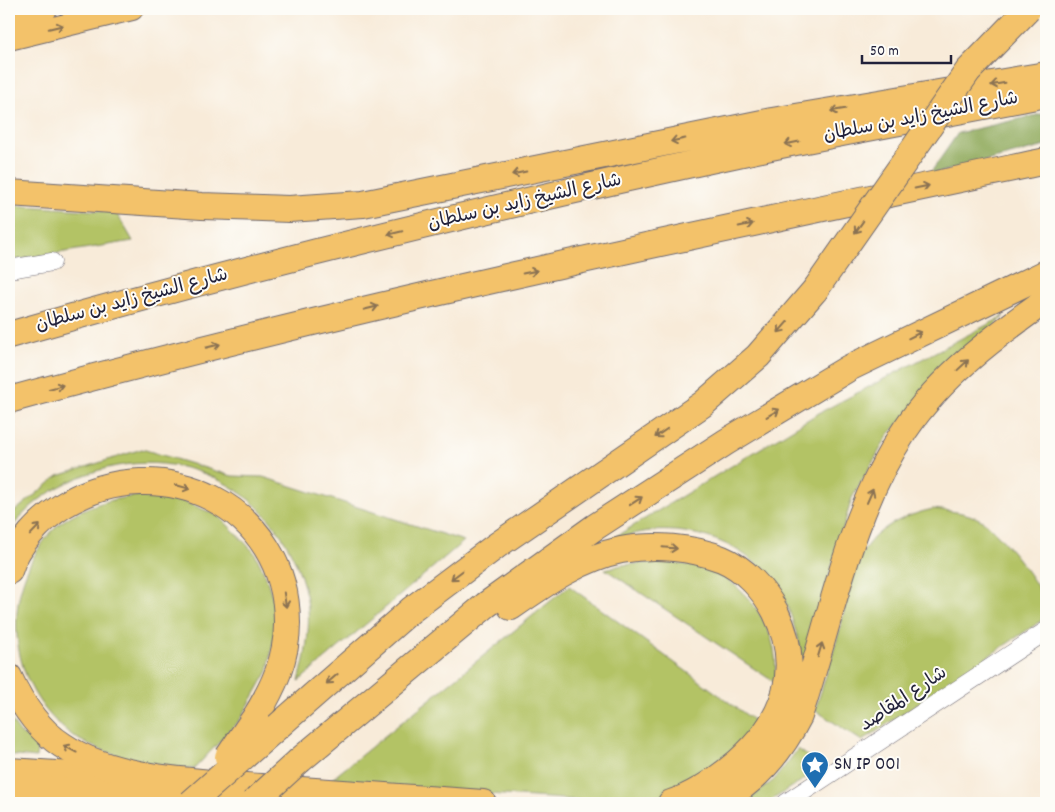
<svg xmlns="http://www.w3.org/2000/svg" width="1055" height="812" font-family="Dekko,'Playpen Sans Arabic',sans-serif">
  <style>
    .green { fill: #b3c365; stroke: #6a7250 }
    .forest { fill: #8ea95a; stroke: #58664a }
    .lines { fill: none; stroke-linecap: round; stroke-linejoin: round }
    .minor-casing { stroke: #6d6872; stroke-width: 19 }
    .major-casing { stroke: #6d6872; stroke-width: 24 }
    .highway-casing { stroke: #6d6872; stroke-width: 28 }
    .minor { stroke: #fff; stroke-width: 18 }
    .major { stroke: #f3c26a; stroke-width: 22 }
    .highway { stroke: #f3c26a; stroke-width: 26 }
    .highway-bridge-casing { stroke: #6d6872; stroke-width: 28; stroke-linecap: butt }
    .highway-bridge { stroke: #f3c26a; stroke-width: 26 }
    .oneway { stroke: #8a7252 }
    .labels { text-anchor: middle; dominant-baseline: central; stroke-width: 4; stroke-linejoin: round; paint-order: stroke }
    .street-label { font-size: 19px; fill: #22223b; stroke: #fdfcf7 }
    .poi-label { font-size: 19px; fill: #22223b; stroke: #fdfcf7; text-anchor: start }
  </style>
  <rect width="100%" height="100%" fill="#fdfcf7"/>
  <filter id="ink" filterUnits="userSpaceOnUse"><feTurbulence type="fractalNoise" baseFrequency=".02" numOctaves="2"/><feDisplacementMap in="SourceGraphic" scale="10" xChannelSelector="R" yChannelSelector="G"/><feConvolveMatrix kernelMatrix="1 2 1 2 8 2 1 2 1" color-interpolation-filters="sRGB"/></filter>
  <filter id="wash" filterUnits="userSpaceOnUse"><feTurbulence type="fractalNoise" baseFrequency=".0096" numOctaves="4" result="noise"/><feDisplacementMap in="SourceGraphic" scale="20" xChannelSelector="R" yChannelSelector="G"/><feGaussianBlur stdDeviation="1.12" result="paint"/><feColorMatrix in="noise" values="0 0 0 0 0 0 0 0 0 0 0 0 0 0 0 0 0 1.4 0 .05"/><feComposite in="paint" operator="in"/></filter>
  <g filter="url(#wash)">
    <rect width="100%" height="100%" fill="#f8ebd9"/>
    <!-- green -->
    <path class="green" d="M9 205 116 212 133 241 9 261Z
      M1004 316 889 434 852 498 795 691C797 677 800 662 800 649 800 642 796 633 794 626 778 562 717 526 651 531 638 532 624 537 610 540L817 414Z
      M142 449 232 476 263 477 464 541 299 681C306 653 312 624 306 595 283 490 178 436 80 477 51 489 26 506 9 532V516L58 476Z
      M152 495 178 499 219 516 254 552 265 574 274 602 276 626 268 671 240 720 194 769C158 766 96 755 68 732 2 680 0 580 59 524 85 504 120 496 152 495Z
      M933 509C949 511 967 512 981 520 997 529 1045 589 1045 606 1045 611 1042 617 1041 621L862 741 815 710C824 683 832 656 840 629 847 601 851 566 869 543 884 524 910 514 933 509Z
      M661 562C679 564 701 565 718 574 754 593 783 640 774 682L605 569 622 565Z
      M569 586 763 727 681 794 654 801 622 803 327 783Z
      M9 717 21 734 38 743 36 758 9 755Z
      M798 749 823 767 767 803H744L774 780Z
      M9 799 96 803H9Z"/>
    <!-- forest -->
    <path class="forest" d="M1046 113V146L929 175 958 133Z"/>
  </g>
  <g filter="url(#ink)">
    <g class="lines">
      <!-- minor casing -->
      <g class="minor-casing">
        <path id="minor" d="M9 269 52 262
          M786 803 1046 631"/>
      </g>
      <!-- major casing -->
      <g class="major-casing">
        <path id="major" d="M9 17 46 9
          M9 39 132 9
          M9 769 120 776"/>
      </g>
      <!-- highway casing -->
      <g class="highway-casing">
        <path id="highway" d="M9 193 202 206 289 209 363 204 772 121 1046 75
          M9 335C252 265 499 205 747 152 846 131 946 114 1046 94
          M9 400C351 306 699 234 1046 161
          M9 571C17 544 40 520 64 505 161 446 288 506 287 624 287 659 273 688 256 716
          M511 607C544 584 581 558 621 550 653 544 692 547 722 559 744 568 764 590 775 611 804 669 785 721 738 762 718 779 696 795 671 803
          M9 677C21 703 37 729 62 745 115 781 197 781 260 787 334 793 408 798 483 803
          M284 721 411 610 496 546 703 404 758 356 815 290
          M300 760 486 605 595 527 726 442 849 368 1046 273
          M9 786 234 803
          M719 803C756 780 779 755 799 716 831 621 848 515 905 430 941 376 994 337 1046 300"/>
      </g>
      <!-- minor -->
      <use href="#minor" class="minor"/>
      <!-- major -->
      <use href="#major" class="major"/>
      <!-- highway -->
      <use href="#highway" class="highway"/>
      <!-- highway-bridge casing -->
      <g class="highway-bridge-casing">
        <path id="highway-bridge" d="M815 290 968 71 1028 9
          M228 757 256 716
          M191 803 284 721
          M253 803 300 760"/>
      </g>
      <!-- highway-bridge -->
      <use href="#highway-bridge" class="highway-bridge"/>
    </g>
    <!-- one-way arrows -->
    <defs><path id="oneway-shaft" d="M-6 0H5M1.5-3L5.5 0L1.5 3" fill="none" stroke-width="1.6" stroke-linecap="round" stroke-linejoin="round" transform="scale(1.25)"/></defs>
    <g class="oneway">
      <use href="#oneway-shaft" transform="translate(56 27) rotate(-14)"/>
      <use href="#oneway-shaft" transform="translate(998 84) rotate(171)"/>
      <use href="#oneway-shaft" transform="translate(838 110) rotate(171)"/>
      <use href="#oneway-shaft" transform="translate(678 140) rotate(169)"/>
      <use href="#oneway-shaft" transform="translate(792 143) rotate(168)"/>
      <use href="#oneway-shaft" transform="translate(519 173) rotate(168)"/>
      <use href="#oneway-shaft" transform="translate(922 187) rotate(-12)"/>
      <use href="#oneway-shaft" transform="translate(746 225) rotate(-12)"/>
      <use href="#oneway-shaft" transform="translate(859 227) rotate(125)"/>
      <use href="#oneway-shaft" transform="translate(395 233) rotate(167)"/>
      <use href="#oneway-shaft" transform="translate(530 272) rotate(-12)"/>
      <use href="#oneway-shaft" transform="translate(371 308) rotate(-14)"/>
      <use href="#oneway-shaft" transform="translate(783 327) rotate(131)"/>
      <use href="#oneway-shaft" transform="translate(915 335) rotate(-26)"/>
      <use href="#oneway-shaft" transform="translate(213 346) rotate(-14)"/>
      <use href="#oneway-shaft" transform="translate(963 365) rotate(-43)"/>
      <use href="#oneway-shaft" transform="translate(56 387) rotate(-15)"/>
      <use href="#oneway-shaft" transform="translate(773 413) rotate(-31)"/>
      <use href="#oneway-shaft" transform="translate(661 433) rotate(145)"/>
      <use href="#oneway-shaft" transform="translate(183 487) rotate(15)"/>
      <use href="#oneway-shaft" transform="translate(870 496) rotate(-66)"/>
      <use href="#oneway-shaft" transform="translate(636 501) rotate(-33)"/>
      <use href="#oneway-shaft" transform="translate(35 530) rotate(-46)"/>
      <use href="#oneway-shaft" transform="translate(670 548) rotate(5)"/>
      <use href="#oneway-shaft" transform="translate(457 575) rotate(143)"/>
      <use href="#oneway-shaft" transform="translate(285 600) rotate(81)"/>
      <use href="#oneway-shaft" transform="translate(820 650) rotate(-73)"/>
      <use href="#oneway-shaft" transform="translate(332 679) rotate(139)"/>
      <use href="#oneway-shaft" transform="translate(70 749) rotate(-152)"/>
    </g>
  </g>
  <!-- icons -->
  <defs>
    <g id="sight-pin" transform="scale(1.4375)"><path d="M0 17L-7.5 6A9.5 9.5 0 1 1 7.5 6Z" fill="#1f6fb2" stroke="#fdfcf7"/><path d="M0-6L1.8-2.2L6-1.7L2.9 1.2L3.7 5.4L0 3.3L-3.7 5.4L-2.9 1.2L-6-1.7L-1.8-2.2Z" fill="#fff"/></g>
  </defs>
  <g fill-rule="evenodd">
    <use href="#sight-pin" x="815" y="765"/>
  </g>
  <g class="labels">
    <!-- street labels -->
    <g class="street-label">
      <text transform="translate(921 118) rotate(-11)">شارع الشيخ زايد بن سلطان</text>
      <text transform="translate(525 203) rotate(-13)">شارع الشيخ زايد بن سلطان</text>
      <text transform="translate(132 301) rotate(-15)">شارع الشيخ زايد بن سلطان</text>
      <text transform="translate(904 700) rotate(-34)">شارع المقاصد</text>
    </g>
    <!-- poi labels -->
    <g class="poi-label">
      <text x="834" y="765">SN IP 001</text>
    </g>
  </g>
  <!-- margin -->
  <rect width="1055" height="812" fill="none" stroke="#fdfcf7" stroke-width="30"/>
  <!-- scale -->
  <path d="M862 55v8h89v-8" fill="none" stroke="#22223b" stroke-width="2.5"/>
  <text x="870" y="55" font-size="15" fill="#22223b" stroke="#fdfcf7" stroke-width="4" paint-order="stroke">50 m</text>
</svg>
